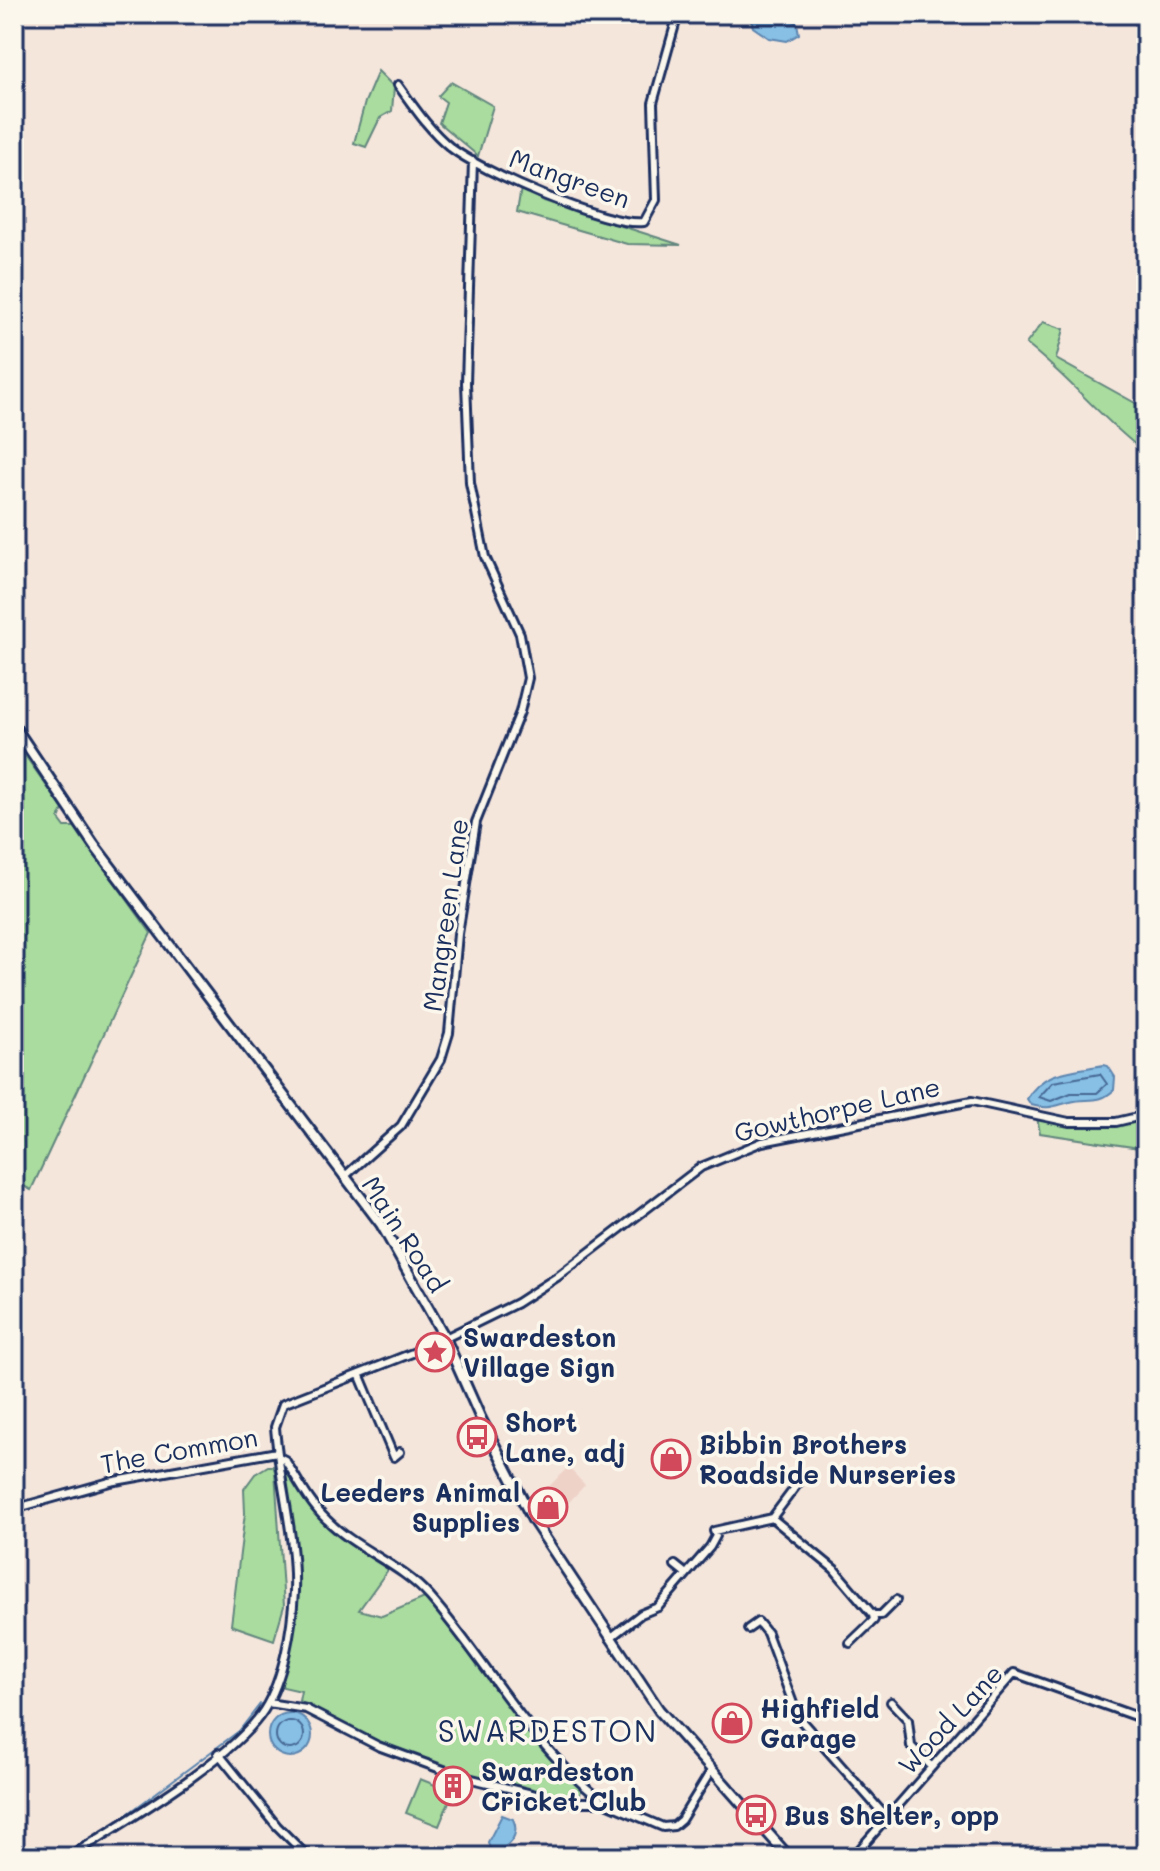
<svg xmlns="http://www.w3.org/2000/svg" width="1160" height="1871" font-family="Mali,sans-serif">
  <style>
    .built { fill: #eed2c8 }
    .green { fill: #a9dc9e; stroke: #62867e; stroke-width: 2 }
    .water { fill: #87bfe5; stroke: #5c85af; stroke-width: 2 }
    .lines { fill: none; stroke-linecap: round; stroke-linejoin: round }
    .shore { stroke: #466994; stroke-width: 2 }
    .stream { stroke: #5c85af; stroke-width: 2 }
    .minor-casing { stroke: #1b2f5e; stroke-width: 12 }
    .secondary-casing { stroke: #1b2f5e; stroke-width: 14 }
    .minor { stroke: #fbf7ec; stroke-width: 6 }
    .secondary { stroke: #fbf7ec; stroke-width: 8 }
    .labels { text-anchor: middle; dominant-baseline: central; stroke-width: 7; stroke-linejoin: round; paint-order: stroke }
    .street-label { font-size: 26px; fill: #1b2f5e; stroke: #fbf7ec }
    .poi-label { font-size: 26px; font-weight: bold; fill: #1b2f5e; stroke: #fbf7ec; text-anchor: start }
    .quarter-label { font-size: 30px; letter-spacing: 2px; fill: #1b2f5e; stroke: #fbf7ec }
  </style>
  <rect width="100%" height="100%" fill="#f5e6dc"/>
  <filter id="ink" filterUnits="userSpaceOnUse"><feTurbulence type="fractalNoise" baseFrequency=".0125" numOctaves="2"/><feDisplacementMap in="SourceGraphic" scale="16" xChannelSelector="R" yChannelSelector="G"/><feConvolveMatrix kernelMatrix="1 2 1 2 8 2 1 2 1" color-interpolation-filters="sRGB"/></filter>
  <g filter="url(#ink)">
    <!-- built -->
    <path class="built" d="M568 1467 585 1485 545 1528 531 1505Z"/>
    <!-- green -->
    <path class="green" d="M378 71 394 87 392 111 380 118 366 147 354 143 365 102Z
      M451 82 493 106 478 156 439 123 446 102 438 96Z
      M521 188 543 201 681 245 627 244 517 212Z
      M1043 322 1064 329 1056 359 1146 409V453C1102 420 1069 377 1026 344Z
      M14 740 63 809 59 819 65 827H75L151 933 31 1190 14 1181Z
      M1037 1118 1093 1126 1146 1119V1149L1040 1133Z
      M283 1463 320 1519 390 1567 359 1610 382 1616 427 1597 502 1696 582 1788 579 1797 534 1793 418 1759 380 1743 299 1701 301 1691 283 1687 280 1681 297 1589Z
      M268 1466H273L275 1471 284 1606 274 1640 231 1625 245 1513 244 1489 255 1474Z
      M420 1779 453 1792 439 1826 406 1813Z"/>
    <!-- water -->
    <path class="water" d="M749 14H781L797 23 799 34 787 41 769 38 753 27Z
      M1104 1065 1108 1066 1115 1077 1114 1090C1098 1105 1088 1097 1070 1102 1054 1106 1049 1110 1031 1105L1027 1099C1043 1069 1075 1071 1104 1065Z
      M268 1735a22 22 0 1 1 44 0a22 22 0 1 1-44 0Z
      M502 1815 513 1819C521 1836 507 1850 491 1852L488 1842Z"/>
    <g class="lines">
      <!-- shore -->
      <path class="shore" d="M1100 1074 1107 1084 1097 1093H1071L1051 1101 1039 1097 1053 1082Z
        M276 1735a14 14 0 1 1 28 0a14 14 0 1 1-28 0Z"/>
      <!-- stream -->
      <path class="stream" d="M125 1816 239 1731 260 1704
        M88 1841 122 1818"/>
      <!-- minor casing -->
      <g class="minor-casing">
        <path id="minor" d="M398 85C414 107 429 130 450 147 480 171 607 227 644 222L656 200 653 103 678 14
          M344 1177 401 1126 441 1059 449 1033 458 934 476 822 520 712 528 678 520 634 485 557 470 483 466 383 473 161
          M360 1376 394 1457 400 1452
          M279 1457 285 1460C298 1480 309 1503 327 1520 357 1550 401 1564 430 1597 488 1663 532 1748 604 1802
          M14 1509 110 1482 277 1452
          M772 1518 799 1482
          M675 1565 685 1573
          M748 1629 758 1622 767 1633 798 1717 887 1818
          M610 1638 641 1614 658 1607 710 1547 716 1536 714 1531 772 1518 834 1569 873 1615H881L896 1600
          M850 1643 874 1620 873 1615
          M891 1702 908 1720 911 1746 932 1767
          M268 1703 306 1709 378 1746 460 1776 564 1802H604L663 1827 674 1826 681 1820 711 1771
          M218 1753 277 1826 308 1857
          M69 1857C122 1823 231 1761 264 1710 284 1678 292 1628 294 1592 296 1537 279 1481 275 1427L283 1404 425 1348 517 1303 557 1277 701 1167 762 1142 972 1101 1069 1122H1116L1146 1115
          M853 1857 1014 1673 1146 1720"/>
      </g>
      <!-- secondary casing -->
      <g class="secondary-casing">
        <path id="secondary" d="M14 726 94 845 381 1224 445 1338 481 1419 533 1520 659 1710 789 1857"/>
      </g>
      <!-- minor -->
      <use href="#minor" class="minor"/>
      <!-- secondary -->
      <use href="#secondary" class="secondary"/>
    </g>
  </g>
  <!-- icons -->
  <defs>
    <g id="sight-ring" transform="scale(2)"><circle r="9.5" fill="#fbf7ec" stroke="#d1495b" stroke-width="1.5"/><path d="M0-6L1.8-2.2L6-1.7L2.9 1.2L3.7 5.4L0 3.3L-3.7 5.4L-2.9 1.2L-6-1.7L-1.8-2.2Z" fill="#d1495b"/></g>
    <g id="bus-ring" transform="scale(2)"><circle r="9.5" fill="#fbf7ec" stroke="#d1495b" stroke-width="1.5"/><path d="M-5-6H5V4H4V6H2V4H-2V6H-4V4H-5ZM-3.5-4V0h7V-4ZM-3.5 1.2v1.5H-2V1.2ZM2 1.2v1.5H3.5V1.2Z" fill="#d1495b"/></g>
    <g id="shop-ring" transform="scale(2)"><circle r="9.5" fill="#fbf7ec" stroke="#d1495b" stroke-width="1.5"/><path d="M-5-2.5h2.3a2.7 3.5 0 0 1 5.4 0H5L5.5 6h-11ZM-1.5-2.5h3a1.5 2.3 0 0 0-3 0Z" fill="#d1495b"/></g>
    <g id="building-ring" transform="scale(2)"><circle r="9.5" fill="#fbf7ec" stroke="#d1495b" stroke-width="1.5"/><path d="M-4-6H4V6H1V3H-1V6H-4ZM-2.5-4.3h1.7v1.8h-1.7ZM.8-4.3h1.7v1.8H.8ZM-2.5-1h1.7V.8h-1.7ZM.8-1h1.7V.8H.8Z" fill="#d1495b"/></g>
  </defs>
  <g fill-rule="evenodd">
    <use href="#sight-ring" x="435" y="1352"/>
    <use href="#bus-ring" x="477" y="1437"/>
    <use href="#shop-ring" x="671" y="1459"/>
    <use href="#shop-ring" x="548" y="1507"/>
    <use href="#shop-ring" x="732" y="1723"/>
    <use href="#building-ring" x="453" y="1786"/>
    <use href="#bus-ring" x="756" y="1815"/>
  </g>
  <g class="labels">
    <!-- street labels -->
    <g class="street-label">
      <text transform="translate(570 178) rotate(20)">Mangreen</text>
      <text transform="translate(445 915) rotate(-82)">Mangreen Lane</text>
      <text transform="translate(837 1109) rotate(-13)">Gowthorpe Lane</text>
      <text transform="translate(405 1234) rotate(57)">Main Road</text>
      <text transform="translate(179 1450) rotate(-10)">The Common</text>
      <text transform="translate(950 1719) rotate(-47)">Wood Lane</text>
    </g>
    <!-- poi labels -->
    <g class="poi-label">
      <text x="463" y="1337">Swardeston<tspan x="463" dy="30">Village Sign</tspan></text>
      <text x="505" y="1422">Short<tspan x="505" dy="30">Lane, adj</tspan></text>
      <text x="699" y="1444">Bibbin Brothers<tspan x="699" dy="30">Roadside Nurseries</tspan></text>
      <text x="520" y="1492" text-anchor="end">Leeders Animal<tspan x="520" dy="30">Supplies</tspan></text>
      <text x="760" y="1708">Highfield<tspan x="760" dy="30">Garage</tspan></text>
      <text x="481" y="1771">Swardeston<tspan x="481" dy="30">Cricket Club</tspan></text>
      <text x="784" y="1815">Bus Shelter, opp</text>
    </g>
    <!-- quarter labels -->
    <g class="quarter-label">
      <text x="548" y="1730">SWARDESTON</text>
    </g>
  </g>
  <!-- margin -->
  <rect width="1160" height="1871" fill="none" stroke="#fbf7ec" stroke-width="48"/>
  <rect x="24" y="24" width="1112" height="1823" fill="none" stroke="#1b2f5e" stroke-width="3" filter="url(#ink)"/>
</svg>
